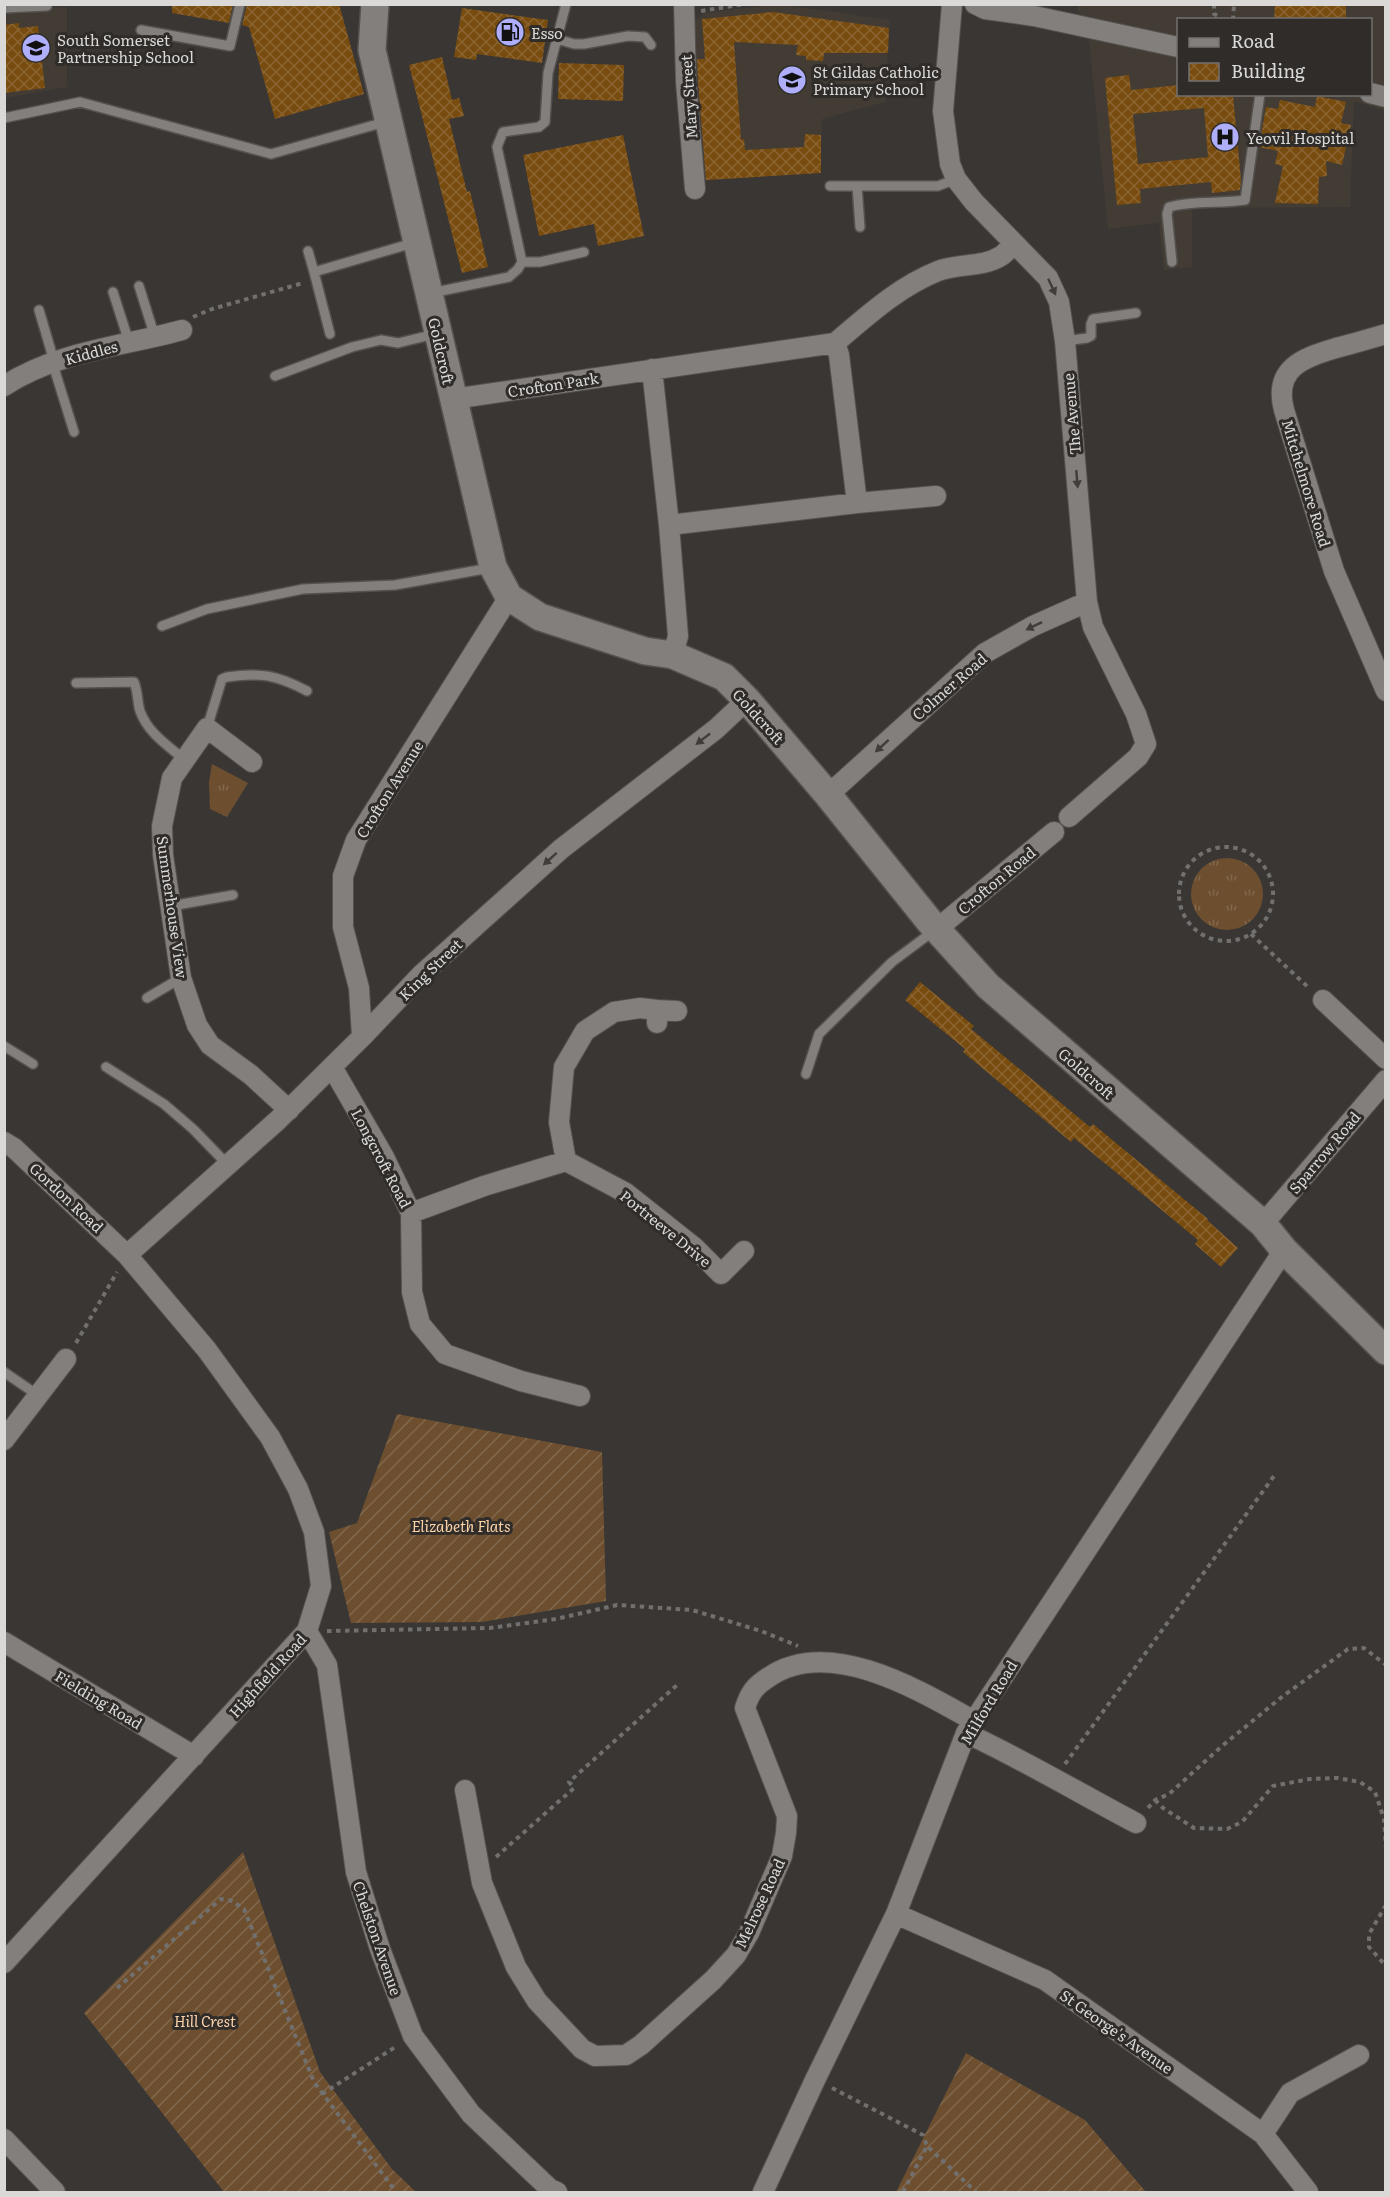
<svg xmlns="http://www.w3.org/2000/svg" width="1390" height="2197" font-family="Literata,serif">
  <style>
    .built { fill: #433c34; fill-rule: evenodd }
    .park { fill: url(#park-tufts) }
    .garden { fill: url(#garden-furrows) }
    .building { fill: url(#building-cross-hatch); fill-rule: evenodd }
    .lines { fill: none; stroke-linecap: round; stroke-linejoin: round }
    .lane-casing { stroke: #545250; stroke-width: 12 }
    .street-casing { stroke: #545250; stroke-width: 22 }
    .secondary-casing { stroke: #545250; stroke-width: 30 }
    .path { stroke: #72706e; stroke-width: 4; stroke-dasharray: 4.5 4.5; stroke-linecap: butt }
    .lane { stroke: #837f7c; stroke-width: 9 }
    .street { stroke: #837f7c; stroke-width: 20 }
    .secondary { stroke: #837f7c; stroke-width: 27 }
    .oneway { fill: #403d3a }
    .labels { text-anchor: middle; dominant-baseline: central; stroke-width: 6; stroke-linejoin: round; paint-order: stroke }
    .poi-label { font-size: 15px; fill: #dad9d7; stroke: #2f2c2a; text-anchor: start }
    .street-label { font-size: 15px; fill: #dad9d7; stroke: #2f2c2a }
    .park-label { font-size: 15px; font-style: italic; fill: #fdd3a8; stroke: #2f2c2a }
  </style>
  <defs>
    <pattern id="park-tufts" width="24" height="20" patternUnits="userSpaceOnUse" patternTransform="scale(1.5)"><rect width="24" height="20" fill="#6d4f2f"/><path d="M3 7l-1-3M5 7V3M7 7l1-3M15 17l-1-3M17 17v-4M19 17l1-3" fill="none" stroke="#81684c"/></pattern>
    <pattern id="garden-furrows" width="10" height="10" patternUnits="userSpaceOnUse" patternTransform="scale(1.5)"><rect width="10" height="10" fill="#6d4f2f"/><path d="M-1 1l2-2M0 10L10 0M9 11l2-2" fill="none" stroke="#81684c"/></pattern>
    <pattern id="building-cross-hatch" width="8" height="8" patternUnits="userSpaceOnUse" patternTransform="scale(1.5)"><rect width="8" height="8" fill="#784b0f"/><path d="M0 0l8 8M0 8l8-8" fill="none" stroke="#8b6431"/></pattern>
  </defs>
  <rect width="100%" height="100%" fill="#393634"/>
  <!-- built -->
  <path class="built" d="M778 4 890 20 885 102 822 119 821 173 702 181 694 22 704 13Z
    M1078 4 1385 5V111L1354 101 1350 207 1192 208V267L1164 270 1159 223 1108 229 1089 40 1078 10ZM1178 20H1370V94H1178Z
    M67 7V87L5 98 4 9Z"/>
  <!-- park -->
  <path class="park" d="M212 764 248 783 227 817 210 809 209 782Z
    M1191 894a36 36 0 1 1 72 0a36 36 0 1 1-72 0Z"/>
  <!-- garden -->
  <path class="garden" d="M397 1414 602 1452 606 1601 482 1622 351 1623 329 1532 357 1523Z
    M243 1852 320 2072 392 2169 416 2192H224L84 2013Z
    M966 2053 1085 2120 1146 2192H896Z"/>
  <!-- building -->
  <path class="building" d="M172 4H233L229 23 172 13Z
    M247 4H339L364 94 275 119 249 27 242 25Z
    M1275 4H1346V20H1274Z
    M462 8 548 20 542 63 477 54 476 60 454 57Z
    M773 12 889 28 888 53H824L823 61 806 60V56L796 55 798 45 734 42 741 140 744 139 745 150 804 147 805 134 821 135V173L706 180 698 81 697 59H705L702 19Z
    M19 23V28L38 26 45 88 4 93V25Z
    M442 57 452 100 459 98 464 116 449 119 467 192 470 191 488 267 462 273 409 65Z
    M559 63 624 65 623 101 558 99Z
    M1129 75 1131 90 1179 85V94L1233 95 1241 180 1240 190 1212 193 1211 182 1140 189 1141 203 1117 205 1105 78ZM1204 108 1208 157 1138 164 1133 114Z
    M1317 96 1346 102 1341 123 1351 125 1342 165 1326 161 1327 176 1319 177 1318 204 1275 203 1283 166 1275 164 1278 151 1259 147 1266 107 1278 109 1280 100 1315 107Z
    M623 135 644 236 598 246 594 224 539 236 523 155Z
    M920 982 974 1026 971 1029 1090 1127 1093 1124 1208 1219 1207 1220 1238 1248 1221 1267 1195 1244 1198 1240 1140 1192 1074 1138 1071 1142 963 1052 965 1049 905 1000Z"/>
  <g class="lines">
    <!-- lane casing -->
    <g class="lane-casing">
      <path id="lane" d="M4 8 47 6
        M141 30 230 46 240 4
        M557 39 574 44H584L628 36 645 37 651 45
        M4 118 80 102 271 154 385 122
        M830 186H938L956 179
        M857 186 860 227
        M308 251 314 272
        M522 262 497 147 503 132 539 127 545 122 548 73 566 4
        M1172 262 1167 214 1169 207C1195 200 1219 204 1245 200L1260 94
        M139 286 155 337
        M113 292 129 342
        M431 293 509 277 518 269 522 262H540L584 252
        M39 310 54 361 55 371 74 432
        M330 334 314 272 413 243
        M1065 341 1087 338 1091 336V324L1093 319 1136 313
        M275 376 352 347 381 340 398 343 435 334
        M162 626 207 609 303 589 395 585 490 568
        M76 683 134 682C138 691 137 701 140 711 148 733 167 745 185 760
        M207 728 222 679 227 677C260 672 277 675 307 691
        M171 906 233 895
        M147 998 181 978
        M4 1046 33 1064
        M106 1067 164 1104 193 1129 228 1165
        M806 1074 819 1034 892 962 935 930
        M4 1372 39 1396"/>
    </g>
    <!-- street casing -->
    <g class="street-casing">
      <path id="street" d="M684 4 686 82 695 189
        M952 4 943 111 950 164 956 179 974 202 1048 278 1059 302 1065 341 1087 602 1093 627 1136 714 1146 744 1138 757 1069 817
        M975 4 985 9 1034 16 1178 47
        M1370 93 1386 97
        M1386 334C1369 339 1352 344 1336 348 1303 358 1273 368 1284 410L1334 571 1386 691
        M835 343 839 355 857 503 936 496
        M652 369 669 525
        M4 386C58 351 121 347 182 330
        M453 399 835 343C867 316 898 287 938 271 958 263 982 268 1001 256 1006 253 1010 247 1014 243
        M673 655 678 636 669 525 857 503
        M252 762 207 728 172 778 162 826 163 855 181 978 197 1025 210 1045 251 1075 289 1110
        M828 795 985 653 1033 626 1087 602
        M937 929 1054 832
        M1323 1000 1386 1059
        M657 1010 677 1011
        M362 1037 359 988 343 927V876L356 840 509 597
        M332 1067 384 1157 411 1213 412 1292 420 1324 445 1354 521 1381 580 1396
        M4 1142 14 1148 127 1255 207 1350 270 1437 298 1489 314 1532 321 1586 307 1631 4 1963
        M566 1161 559 1122 564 1067 585 1031 614 1012 640 1008 657 1010V1023
        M411 1213 484 1186 566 1161 626 1193 694 1247 721 1274 744 1251
        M1263 1224 1386 1080
        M127 1255 278 1120 362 1037 421 975 561 849 716 729 747 700
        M4 1440 66 1359
        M307 1631 327 1665 356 1872 380 1949 413 2036 471 2114 550 2189 557 2192
        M4 1642 194 1756
        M966 1733C1024 1760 1079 1793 1136 1823
        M465 1790 482 1883 516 1967 537 2001 582 2049 595 2056 626 2055 641 2045 713 1980 736 1955 749 1933 782 1856 786 1833 787 1816 745 1708C750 1692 755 1686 769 1677 829 1636 919 1690 974 1721
        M896 1914 1045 1980 1263 2134 1308 2192
        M1263 2134 1290 2093 1359 2055
        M4 2139 55 2192
        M763 2192 815 2080 896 1914 966 1733 1284 1250"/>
    </g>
    <!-- secondary casing -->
    <g class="secondary-casing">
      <path id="secondary" d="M375 4 372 50 493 567 509 597 540 617 645 651 673 655 724 677 747 700 828 795 930 922 988 986 1263 1224 1284 1250 1386 1351"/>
    </g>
    <!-- path -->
    <path class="path" d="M1214 4V14L1220 17 1219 20
      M701 11 745 4
      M1233 20 1234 4
      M193 317 212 309 303 283
      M1179 894a47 47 0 1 1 94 0a47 47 0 1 1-94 0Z
      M1251 934 1309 988
      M76 1343 117 1272
      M327 1631 490 1628 556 1619 617 1605 692 1610 761 1631 798 1646
      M1065 1764 1274 1476
      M1155 1800 1163 1808 1194 1828 1227 1829 1242 1822 1273 1786 1310 1779 1337 1778 1360 1782 1375 1792 1384 1819 1386 1848
      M1148 1808 1155 1800 1169 1794 1222 1746 1283 1696 1348 1649 1364 1648 1386 1665
      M496 1857 574 1788 569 1782 677 1685
      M1386 1905 1369 1934V1947L1386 1966
      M117 1988 221 1899 232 1901 244 1909 314 2082 396 2192
      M832 2088 923 2135 927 2146
      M322 2094 397 2046
      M903 2192 927 2146 976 2192"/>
    <!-- lane -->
    <use href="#lane" class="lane"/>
    <!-- street -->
    <use href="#street" class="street"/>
    <!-- secondary -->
    <use href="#secondary" class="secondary"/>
  </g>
  <!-- one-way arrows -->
  <defs><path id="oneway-solid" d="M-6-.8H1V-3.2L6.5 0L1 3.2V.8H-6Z" transform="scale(1.5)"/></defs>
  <g class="oneway">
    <use href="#oneway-solid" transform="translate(1052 287) rotate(65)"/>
    <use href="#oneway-solid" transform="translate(1077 479) rotate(85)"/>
    <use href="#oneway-solid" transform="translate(1034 626) rotate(154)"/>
    <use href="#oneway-solid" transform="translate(703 739) rotate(142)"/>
    <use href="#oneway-solid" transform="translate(882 746) rotate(138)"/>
    <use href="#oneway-solid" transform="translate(550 859) rotate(138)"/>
  </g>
  <!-- icons -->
  <defs>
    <g id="fuel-disc" transform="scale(1.5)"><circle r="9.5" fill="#afaefa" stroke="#2f2c2a"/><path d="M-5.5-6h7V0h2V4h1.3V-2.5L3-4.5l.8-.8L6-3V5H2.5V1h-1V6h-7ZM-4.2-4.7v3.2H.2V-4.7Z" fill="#111"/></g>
    <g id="school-disc" transform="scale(1.5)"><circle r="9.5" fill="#afaefa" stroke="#2f2c2a"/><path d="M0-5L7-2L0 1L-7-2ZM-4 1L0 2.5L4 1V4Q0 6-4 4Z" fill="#111"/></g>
    <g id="hospital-disc" transform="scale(1.5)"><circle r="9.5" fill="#afaefa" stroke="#2f2c2a"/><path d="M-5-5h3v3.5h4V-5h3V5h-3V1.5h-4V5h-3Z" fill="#111"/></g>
  </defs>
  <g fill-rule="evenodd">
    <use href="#fuel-disc" x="510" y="32"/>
    <use href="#school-disc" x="36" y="48"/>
    <use href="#school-disc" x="792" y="80"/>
    <use href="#hospital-disc" x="1225" y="137"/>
  </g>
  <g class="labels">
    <!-- poi labels -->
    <g class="poi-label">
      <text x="531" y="32">Esso</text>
      <text x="57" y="39">South Somerset<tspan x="57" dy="17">Partnership School</tspan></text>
      <text x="813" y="71">St Gildas Catholic<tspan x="813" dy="17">Primary School</tspan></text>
      <text x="1246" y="137">Yeovil Hospital</text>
    </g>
    <!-- street labels -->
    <g class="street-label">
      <text transform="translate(688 97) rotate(-94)">Mary Street</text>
      <text transform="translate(442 351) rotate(77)">Goldcroft</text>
      <text transform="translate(91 352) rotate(-15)">Kiddles</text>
      <text transform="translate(553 384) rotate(-9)">Crofton Park</text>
      <text transform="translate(1071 414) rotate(-95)">The Avenue</text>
      <text transform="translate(1307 483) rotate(73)">Mitchelmore Road</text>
      <text transform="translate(949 686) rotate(-41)">Colmer Road</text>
      <text transform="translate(759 716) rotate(48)">Goldcroft</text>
      <text transform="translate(389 789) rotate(-58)">Crofton Avenue</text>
      <text transform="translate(996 880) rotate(-40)">Crofton Road</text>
      <text transform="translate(173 907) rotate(82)">Summerhouse View</text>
      <text transform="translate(430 969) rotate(-44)">King Street</text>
      <text transform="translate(1087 1073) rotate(41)">Goldcroft</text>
      <text transform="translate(1324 1152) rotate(-50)">Sparrow Road</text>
      <text transform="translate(382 1158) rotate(62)">Longcroft Road</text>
      <text transform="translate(67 1197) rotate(43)">Gordon Road</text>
      <text transform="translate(666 1228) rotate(39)">Portreeve Drive</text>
      <text transform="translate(267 1675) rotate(-48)">Highfield Road</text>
      <text transform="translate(99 1699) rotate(31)">Fielding Road</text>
      <text transform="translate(988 1702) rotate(-59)">Milford Road</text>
      <text transform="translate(759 1903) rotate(-65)">Melrose Road</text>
      <text transform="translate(378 1938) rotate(71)">Chelston Avenue</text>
      <text transform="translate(1117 2031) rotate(35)">St George's Avenue</text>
    </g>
    <!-- park labels -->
    <g class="park-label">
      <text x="461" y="1525">Elizabeth Flats</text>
      <text x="205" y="2020">Hill Crest</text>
    </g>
  </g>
  <!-- border -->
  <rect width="1390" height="2197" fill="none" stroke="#dad9d7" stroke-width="12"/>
  <!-- legend -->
  <rect x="1177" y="18" width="195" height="78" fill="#2f2c2a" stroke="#73716f" stroke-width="1.5"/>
  <rect x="1189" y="38" width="30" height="9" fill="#837f7c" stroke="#73716f" stroke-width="1.5"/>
  <text x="1231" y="48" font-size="18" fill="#dad9d7">Road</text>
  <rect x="1189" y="63" width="30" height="18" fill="url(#building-cross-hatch)" stroke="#73716f" stroke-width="1.5"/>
  <text x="1231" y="78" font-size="18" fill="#dad9d7">Building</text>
</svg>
